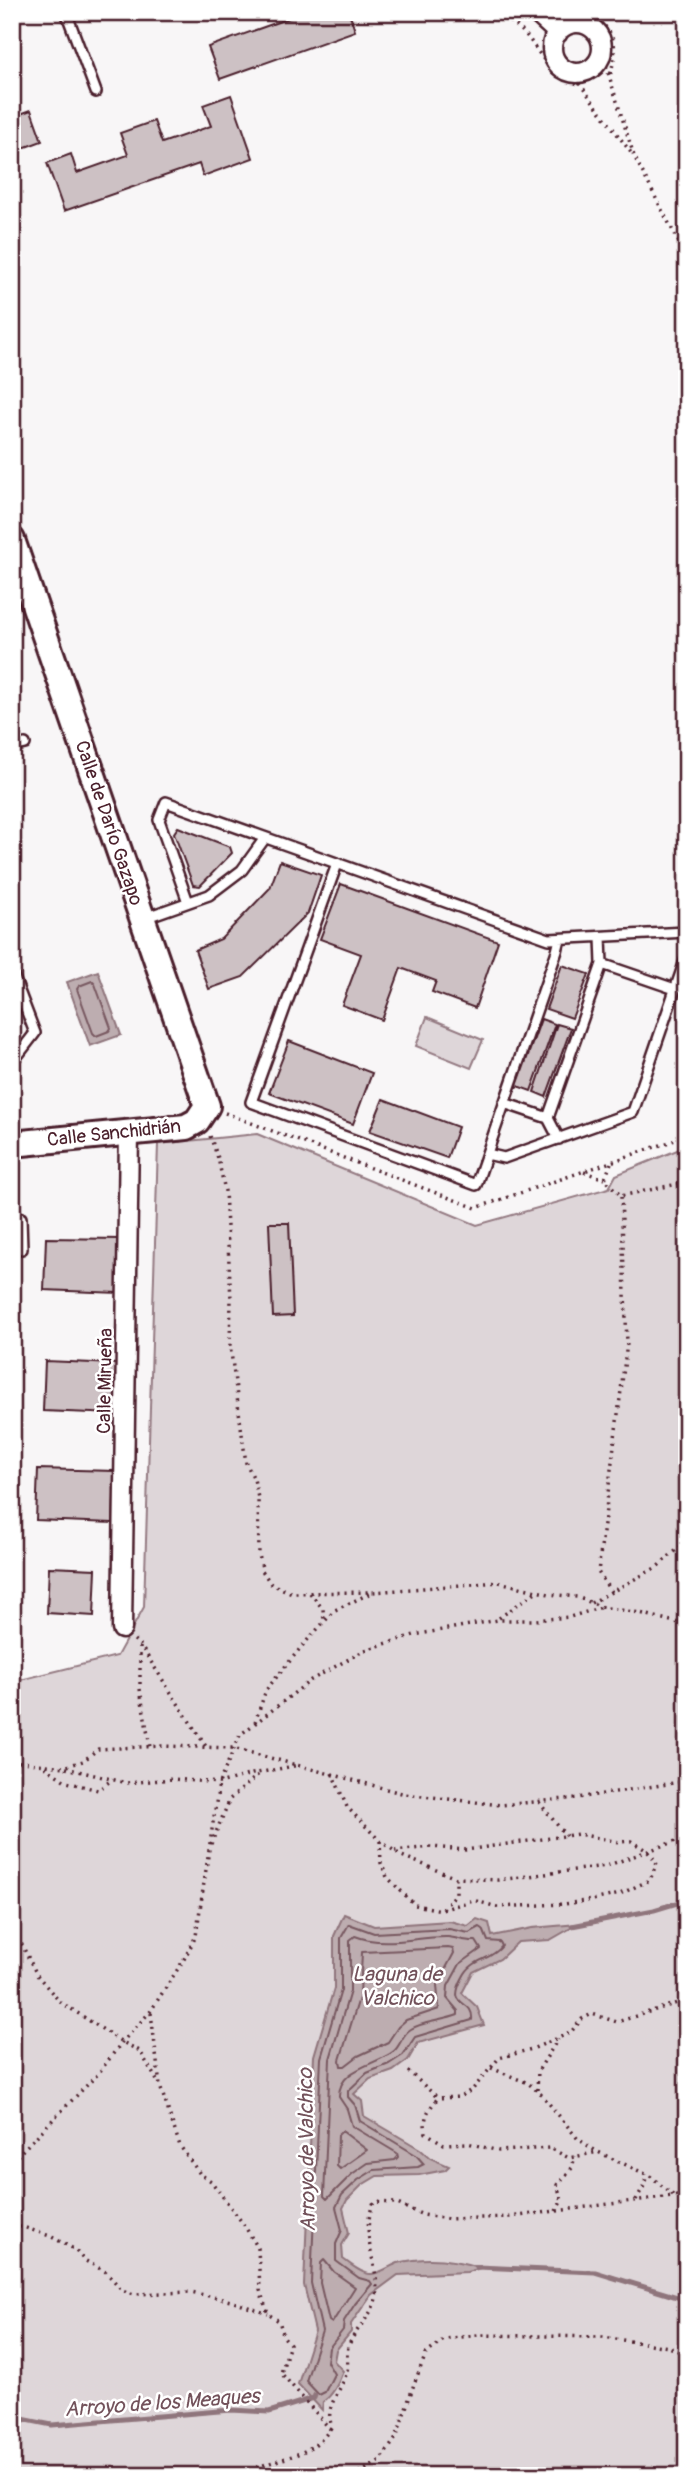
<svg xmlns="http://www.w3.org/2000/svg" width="699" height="2488" font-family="Pangolin,sans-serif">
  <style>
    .green { fill: #ded6d9; stroke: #947a82; stroke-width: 2 }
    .water { fill: #bdadb0; stroke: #8f747b; stroke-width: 2 }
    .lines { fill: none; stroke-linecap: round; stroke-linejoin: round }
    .shore { stroke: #785860; stroke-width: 2 }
    .stream { stroke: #8f747b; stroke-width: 5 }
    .building { fill: #cdc1c4; stroke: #4a1f2b; stroke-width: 2 }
    .lane-casing { stroke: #4a1f2b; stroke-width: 14 }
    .street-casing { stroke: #4a1f2b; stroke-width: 23 }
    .secondary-casing { stroke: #4a1f2b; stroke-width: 30 }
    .path { stroke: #4a1f2b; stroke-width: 3.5; stroke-dasharray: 2 5; stroke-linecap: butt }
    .lane { stroke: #fff; stroke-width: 9 }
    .street { stroke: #fff; stroke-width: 18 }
    .secondary { stroke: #fff; stroke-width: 24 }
    .labels { text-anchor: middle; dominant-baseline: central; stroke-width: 5; stroke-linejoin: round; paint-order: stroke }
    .street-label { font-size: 19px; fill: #4a1f2b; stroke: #fff }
    .water-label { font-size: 21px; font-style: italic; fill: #72515a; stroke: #fff }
  </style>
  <rect width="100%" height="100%" fill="#f8f6f7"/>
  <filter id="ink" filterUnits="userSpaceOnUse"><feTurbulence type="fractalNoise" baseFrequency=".0143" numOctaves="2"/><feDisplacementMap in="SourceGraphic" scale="14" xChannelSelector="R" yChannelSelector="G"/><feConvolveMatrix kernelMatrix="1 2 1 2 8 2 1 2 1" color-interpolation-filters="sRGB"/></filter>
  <g filter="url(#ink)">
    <!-- green -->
    <path class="green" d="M427 1017 483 1040 471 1068 416 1046Z
      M257 1134 477 1225 609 1188 616 1175 687 1146V2476H12V1682L117 1656 144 1607 158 1144Z"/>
    <!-- water -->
    <path class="water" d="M98 971 121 1035 90 1046 67 982Z
      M344 1914 374 1926 450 1921 468 1926 477 1919 489 1923 492 1936 532 1928 578 1924 550 1940 518 1942 500 1959 473 1972 462 1993 477 2007 484 2025 418 2043 408 2060 393 2071 370 2079 354 2094 362 2101 364 2116 420 2149 430 2158 449 2166 445 2170 419 2175 377 2176 362 2185 347 2200 343 2208 349 2233 342 2245 343 2259C350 2264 363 2275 372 2274 381 2273 390 2266 398 2263 425 2256 455 2259 481 2268L467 2272 398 2275 371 2295 351 2324V2332L336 2350 334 2361 343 2371C339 2383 333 2395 323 2402L322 2410 298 2384 315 2331 304 2285 314 2056 334 1988V1936Z"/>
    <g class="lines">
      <!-- shore -->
      <path class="shore" d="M92 981 95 984 111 1028 109 1031 96 1036 93 1033 77 989 79 986Z
        M349 1924 374 1933 449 1929 469 1933 480 1927 483 1929 488 1941 500 1942 502 1946C491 1961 472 1958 463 1977 445 2010 474 1997 472 2020L415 2037 403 2055 389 2064 367 2073 348 2091V2097L355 2105 360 2121 416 2155 424 2164 418 2167 374 2170 358 2180 342 2195 336 2207 342 2230 336 2244V2261L359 2278 370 2281 372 2284 355 2304 344 2321 343 2330 329 2348 327 2362 334 2374 325 2392 319 2395 306 2381 322 2331 311 2283 321 2058 341 1990V1938Z
        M355 1936C386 1948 417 1936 448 1937 458 1938 466 1942 476 1941L481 1949 460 1964 448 1986 447 1998 458 2011V2015C443 2021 424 2021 411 2029 402 2034 401 2045 394 2051 377 2065 338 2068 339 2097L347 2109 352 2126 397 2153 398 2157 395 2160 368 2163 352 2174 327 2199 324 2196 330 2059 350 1991V1940Z
        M448 1948 453 1949 454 1953 437 1985 439 2009 406 2020 398 2027 388 2042 358 2056 345 2066H341L340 2060 360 1995 362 1952Z
        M342 2131 367 2150 340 2169 337 2166 338 2135Z
        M324 2260 334 2272 355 2287 332 2323 329 2321 320 2283 321 2263Z"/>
      <!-- stream -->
      <path class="stream" d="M572 1926 654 1910 687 1900
        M477 2267 595 2272 687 2300
        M12 2417 52 2425 231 2410 269 2412 314 2398 315 2395"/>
    </g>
    <!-- building -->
    <path class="building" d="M306 12H349L355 31 220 79 208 47Z
      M231 95 253 158 203 176 199 164 64 211 47 163 71 154 77 173 128 155 120 133 154 121 162 143 211 126 203 105Z
      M31 110 42 141 12 152V117Z
      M178 827 230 847 232 853 200 886 193 885 174 833Z
      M280 861 321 875 308 913 243 977 209 989 195 950 221 939 270 888Z
      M341 884 498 941 475 1008 432 992 436 981 401 968 382 1020 342 1005 361 954 320 939Z
      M562 965 589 974 572 1018 546 1009Z
      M541 1019 555 1024 531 1091 517 1086Z
      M557 1024 571 1028 546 1097 534 1092Z
      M289 1041 372 1073 353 1124 269 1093Z
      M383 1099 458 1127 447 1158 370 1131Z
      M269 1223H289L293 1316 273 1317Z
      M46 1238 121 1239 119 1293 44 1290Z
      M45 1361 117 1364 116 1414 43 1411Z
      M38 1469 115 1471 113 1523 36 1520Z
      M49 1567 96 1569 94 1616 47 1613Z"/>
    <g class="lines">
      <!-- lane casing -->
      <g class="lane-casing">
        <path id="lane" d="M66 12 96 92
          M12 747 25 744
          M337 864 251 1102 476 1185 557 951 560 939
          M188 902 159 820 166 802 549 939 687 932
          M144 918 209 895 242 870 265 838
          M602 964 675 989
          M12 972 19 991 12 995
          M12 1056 18 1055 35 1033 19 991
          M504 1103 548 1118 559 1139
          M548 1118 602 964 601 937
          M487 1154 504 1158 633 1112 687 955
          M12 1214 21 1218 22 1249"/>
      </g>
      <!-- street casing -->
      <g class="street-casing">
        <path id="street" d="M535 12 558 33
          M552 48a25 25 0 1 1 50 0a25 25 0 1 1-50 0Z
          M122 1629 129 1133"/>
      </g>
      <!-- secondary casing -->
      <g class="secondary-casing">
        <path id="secondary" d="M12 540 207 1106 197 1121 186 1127 12 1144"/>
      </g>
      <!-- path -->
      <path class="path" d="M500 12C508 20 518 26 526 35 542 55 551 78 579 84
        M589 12C616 33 619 43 610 76
        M602 53 634 156 687 258
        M571 72 632 154
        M225 1113 476 1208 687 1136
        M210 1136 218 1158 225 1191 231 1299 230 1345 246 1463 254 1479 258 1498 259 1555 263 1572 271 1584 292 1593 373 1592
        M611 1163 605 1179 621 1196 687 1182
        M584 1172 605 1179
        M611 1592 598 1572 627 1343 621 1196
        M310 1593 323 1609 324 1621
        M591 1603 657 1567 687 1541
        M499 1618 537 1591
        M134 1640 140 1645 207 1748
        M140 1647V1689L150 1747
        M255 1722 266 1690 303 1645 335 1610 373 1592 499 1582 549 1594 577 1597 602 1607 640 1613 687 1625
        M12 1761 64 1767 83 1761 98 1749 162 1746 233 1748 405 1794 501 1805 577 1798 687 1781
        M45 1767 67 1782 98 1790 113 1779
        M66 1768 127 1783 173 1779 219 1783 252 1774 299 1765
        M332 1773 347 1807 380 1841 402 1856 456 1878 498 1880 606 1866 687 1837
        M539 1802 566 1836
        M380 1841 381 1863 387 1877 415 1905 442 1910 473 1900 497 1907 564 1904 593 1900 620 1894 650 1880 657 1862 646 1850 631 1841 619 1842 578 1834 466 1850 431 1847 395 1851
        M211 1844 230 1799 259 1774
        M443 1909 456 1894V1878
        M12 1925 37 1975 59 2001 122 2042 140 2051 159 2084
        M151 2013 160 2086 180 2146 200 2174 211 2181 244 2225 258 2248 260 2290 268 2314 279 2321 284 2337 290 2344 281 2373 330 2429C309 2461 269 2457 239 2476
        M491 2068 528 2083 542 2095 578 2139 596 2151
        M408 2071 438 2098
        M537 2090 538 2071 558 2039
        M12 2161 98 2074 122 2042 150 2012 183 1961 196 1936 219 1783 240 1735 311 1680 365 1650 414 1635 498 1620H535L570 1617 602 1607
        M673 2195 650 2176 598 2152 569 2158 550 2148 499 2151 468 2143 444 2144 426 2133C423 2117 428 2110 438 2098L460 2097 473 2089 499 2058 532 2049 570 2033 582 2019 592 2014 617 2022 687 2000
        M636 2200 645 2184 646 2174
        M556 2211 562 2200 557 2185 572 2168 575 2156
        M12 2227H23L50 2236 74 2249 84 2260 106 2272 122 2290 134 2294 191 2292 231 2301 268 2314
        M330 2429 332 2426C323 2406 343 2390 347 2371 349 2362 345 2353 349 2345 355 2329 373 2315 376 2298 381 2265 358 2239 374 2202L395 2203 423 2215 448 2219 510 2217 687 2194
        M353 2476 380 2461 396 2438 414 2384 426 2354 445 2339 478 2335 603 2337 669 2347 687 2355"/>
      <!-- lane -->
      <use href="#lane" class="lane"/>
      <!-- street -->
      <use href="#street" class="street"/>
      <!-- secondary -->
      <use href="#secondary" class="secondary"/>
    </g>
  </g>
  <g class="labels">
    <!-- street labels -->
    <g class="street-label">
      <text transform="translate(109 823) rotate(71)">Calle de Darío Gazapo</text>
      <text transform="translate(114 1133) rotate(-6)">Calle Sanchidrián</text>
      <text transform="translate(105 1381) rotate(-89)">Calle Mirueña</text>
    </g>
    <!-- water labels -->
    <g class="water-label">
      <text x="397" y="1974">Laguna de<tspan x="397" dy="24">Valchico</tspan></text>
      <text transform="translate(307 2150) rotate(-91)">Arroyo de Valchico</text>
      <text transform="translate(162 2403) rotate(-4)">Arroyo de los Meaques</text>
    </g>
  </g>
  <!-- margin -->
  <rect width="699" height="2488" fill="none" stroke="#fff" stroke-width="42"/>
  <rect x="21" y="21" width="657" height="2446" fill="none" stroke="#4a1f2b" stroke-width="2.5" filter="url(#ink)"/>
</svg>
